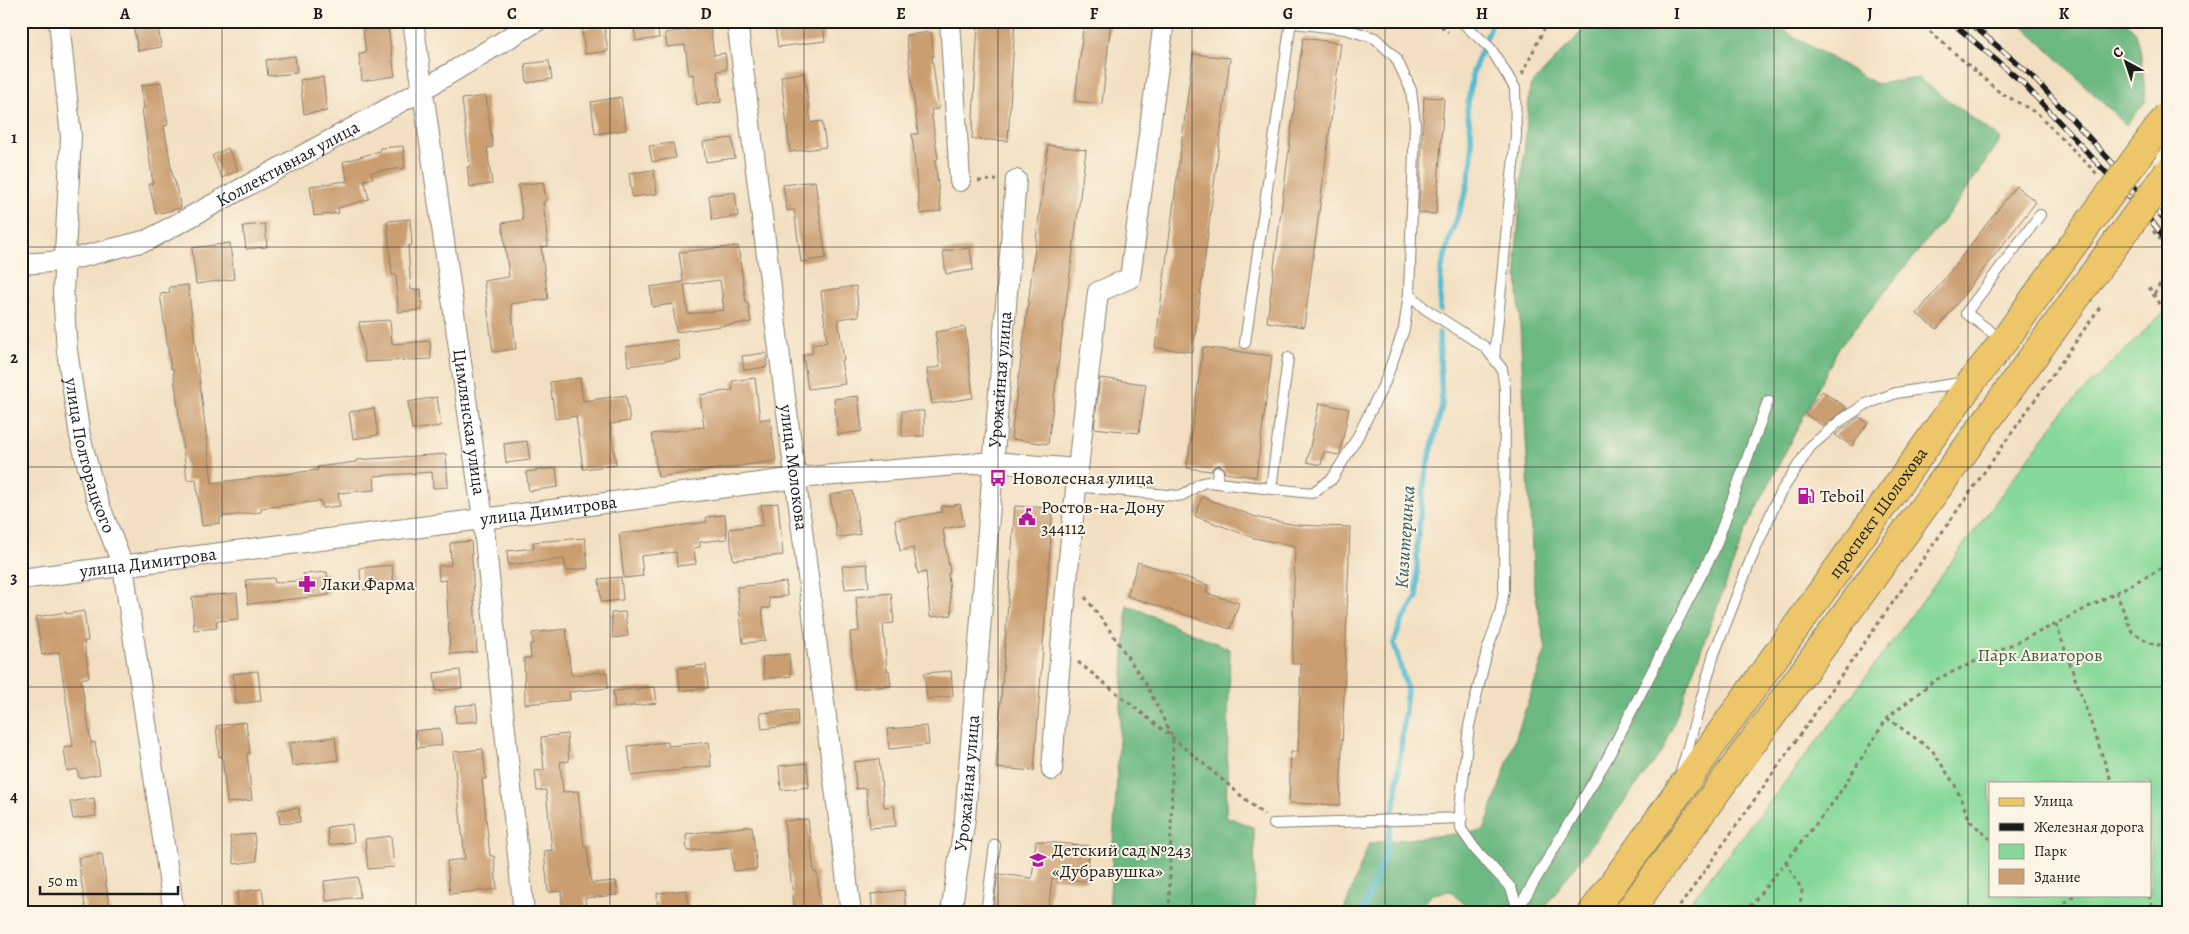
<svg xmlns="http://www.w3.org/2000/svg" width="2189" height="934" font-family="Alegreya,serif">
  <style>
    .green { fill: #85d89a; stroke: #507a5b; fill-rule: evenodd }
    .forest { fill: #6cb882; stroke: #446a4f }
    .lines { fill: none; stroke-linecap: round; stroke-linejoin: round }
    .stream { stroke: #53bbd0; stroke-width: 5.5 }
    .building { fill: #ca9e71; fill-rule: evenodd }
    .service-casing { stroke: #877e6e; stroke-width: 12 }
    .minor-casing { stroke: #877e6e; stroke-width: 22 }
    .primary-casing { stroke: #877e6e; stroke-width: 30 }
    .path { stroke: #877e6e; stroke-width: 3; stroke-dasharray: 4 4; stroke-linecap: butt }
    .service { stroke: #fff; stroke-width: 10 }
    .minor { stroke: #fff; stroke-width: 20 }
    .primary { stroke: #ecc669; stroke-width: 28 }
    .rail-casing { stroke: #1c1c1c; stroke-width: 5.5 }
    .rail { stroke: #fcf5e5; stroke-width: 4; stroke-dasharray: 11; stroke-linecap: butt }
    .primary-bridge-casing { stroke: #877e6e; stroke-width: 30; stroke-linecap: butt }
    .primary-bridge { stroke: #ecc669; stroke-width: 28 }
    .grid { fill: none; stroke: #1c1c1c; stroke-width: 1; stroke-opacity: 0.55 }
    .labels { text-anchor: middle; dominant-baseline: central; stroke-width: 4; stroke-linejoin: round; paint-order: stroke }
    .street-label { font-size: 18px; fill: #1c1c1c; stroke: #fcf5e5 }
    .poi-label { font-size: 18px; fill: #1c1c1c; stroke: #fcf5e5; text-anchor: start }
    .park-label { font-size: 18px; fill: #415e48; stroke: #fcf5e5 }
    .water-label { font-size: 19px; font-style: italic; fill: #325c64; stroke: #fcf5e5 }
    .neatline { fill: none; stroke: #1c1c1c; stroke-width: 2 }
    .grid-label { font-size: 16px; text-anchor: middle; font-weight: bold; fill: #1c1c1c }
  </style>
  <rect width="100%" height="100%" fill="#fcf5e5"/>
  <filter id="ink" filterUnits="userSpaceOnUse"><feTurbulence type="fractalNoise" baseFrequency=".02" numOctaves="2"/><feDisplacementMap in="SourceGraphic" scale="10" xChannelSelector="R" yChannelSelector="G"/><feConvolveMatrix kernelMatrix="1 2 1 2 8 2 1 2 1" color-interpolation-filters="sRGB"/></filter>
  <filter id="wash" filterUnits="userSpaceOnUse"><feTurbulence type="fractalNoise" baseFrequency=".0096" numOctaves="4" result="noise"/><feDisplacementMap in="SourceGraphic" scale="20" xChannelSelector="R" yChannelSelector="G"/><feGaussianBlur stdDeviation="1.12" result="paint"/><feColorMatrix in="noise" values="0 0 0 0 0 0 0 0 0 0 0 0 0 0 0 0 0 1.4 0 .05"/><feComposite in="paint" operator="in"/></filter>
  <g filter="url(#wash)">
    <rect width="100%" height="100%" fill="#f2dfc1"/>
    <!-- green -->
    <path class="green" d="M2168 308V913H1682L1833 721 2064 410ZM1990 783H2150V895H1990Z"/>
    <!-- forest -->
    <path class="forest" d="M1592 21H1767L1876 84 1918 78 2001 139 1959 201 1838 349 1747 527 1664 749 1540 913H1474L1450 891 1432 894 1416 913H1343L1369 843 1484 831 1546 649 1534 587 1516 252 1530 86Z
      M2018 21H2125L2136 33 2140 48 2146 101 2126 125Z
      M1127 605 1230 649 1226 816 1254 828 1255 913H1109Z"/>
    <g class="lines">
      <!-- stream -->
      <path class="stream" d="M1440 310 1441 271 1451 234 1466 192 1472 161 1471 132 1467 110 1473 72 1493 21
        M1362 913 1385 855 1396 796 1407 690 1394 643 1401 623 1417 597V542L1425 477 1442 405 1439 333"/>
    </g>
    <g id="blocks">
      <!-- building -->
      <path class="building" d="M362 21H387L395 76 362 81 359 54 366 53Z
        M633 21H657L659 38 636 41Z
        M807 21H822L825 41 778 47 775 26Z
        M978 21H1015L1008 141 972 139Z
        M1084 21H1111L1102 104 1075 101Z
        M158 25 161 47 138 51 134 29Z
        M604 26 608 51 585 54 582 29Z
        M710 27 714 55 725 53 727 69 717 71 721 102 697 105 693 74 689 75 685 45 667 47 665 33Z
        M931 32 934 56 932 57 939 109 931 110 938 159 935 160 941 211 920 214 912 134H918L906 35Z
        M1303 38 1341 43 1304 327 1267 322Z
        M1193 54 1230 58 1193 352 1155 348Z
        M295 56 297 73 268 76 266 60Z
        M549 61 552 79 527 83 525 64Z
        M804 73 811 123 822 121 826 147 790 152 781 76Z
        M323 77 327 111 304 114 300 80Z
        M161 82 168 125 164 126 173 179 174 178 181 208 156 214 149 184 153 183 142 109 144 108 141 86Z
        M486 96 493 147 487 148 492 184 470 187 467 167H470L462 99Z
        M621 97 626 130 595 134 591 102Z
        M1424 97 1444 98 1436 214 1419 213Z
        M732 138 735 158 706 162 703 142Z
        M673 143 676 158 652 162 649 146Z
        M1048 145 1086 150 1048 444 1011 439Z
        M403 146 405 168 371 172 373 178 364 180 369 199 338 208 339 213 314 216 310 186 348 181 343 162 380 151V148Z
        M228 148 238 170 222 178 212 156Z
        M654 170 657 194 632 197 629 173Z
        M815 181 826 258 801 262 794 210 787 211 783 185Z
        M543 182 546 201 543 202 548 246 541 247 548 299 511 304 516 349 493 352 484 281 509 277 502 223 523 220 518 185Z
        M2016 186 2036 202 1937 329 1917 314Z
        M735 192 738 216 712 220 709 195Z
        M410 219 412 245 408 246 411 290 421 289 422 310 398 312 396 275H392L387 221Z
        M265 224 267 247 246 249 243 226Z
        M230 243 234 279 196 284 192 248Z
        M738 246 746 303H748L751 322 676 332 673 304 652 307 650 287 683 282 679 252ZM720 280 724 310 688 314 684 285Z
        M970 248 973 270 946 274 943 251Z
        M188 285 212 483 318 470 317 467 356 462V460L446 454 448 487 433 488 432 472 374 476 375 490 338 493 340 506 322 508 321 501 261 508V512L220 517V523L202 526 196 479 187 480 173 368 171 369 160 294 170 293 169 287Z
        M856 286 859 316 838 319 844 360H841L845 384 808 389 803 355 813 353 812 345 827 342 821 291Z
        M390 320 392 344 430 341 431 359 365 362 359 322Z
        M965 327 973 398 932 404 927 369 940 367 935 332Z
        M677 340 680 359 628 366 626 347Z
        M1203 347 1272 356 1256 477 1225 473 1223 467 1219 465 1213 467 1211 471 1187 468Z
        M766 353 767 367 744 370 742 356Z
        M580 378 583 401 626 395 630 421 610 424 616 465 583 469 576 416 555 419 550 382Z
        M755 378 760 420 770 418 776 461 658 477 652 434 704 427 700 395 733 390 732 381Z
        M1100 378 1146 384 1139 433 1094 428Z
        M1822 391 1847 408 1823 426 1805 414Z
        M858 396 862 431 838 435 834 399Z
        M437 397 441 426 412 430 408 402Z
        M1319 403 1349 409 1340 453 1338 455 1324 452 1321 465 1307 462Z
        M374 408 378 435 353 439 349 412Z
        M902 411H924V436H902Z
        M1859 417 1868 423 1852 446 1835 435Z
        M527 441 530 460 506 463 504 444Z
        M556 468 558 487 529 491 526 472Z
        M853 491 860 534 837 538 830 495Z
        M1202 497 1259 518 1297 525 1350 527 1340 805 1289 803 1291 752H1298L1301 664H1292L1295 546 1254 538 1195 516Z
        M778 503 783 555 733 560 729 529 763 525 761 505Z
        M960 504 964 525 943 529 950 573H948L952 615 930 617 926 572 918 574 913 548 900 551 895 520 942 512 941 507Z
        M1015 506 1053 508 1034 771 996 768Z
        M725 515 727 539 700 542V547L694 548 696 564 677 566 676 552 641 556 643 576 624 578 619 534 707 522 706 517Z
        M585 538 588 568 566 571 564 559 508 565 507 551 534 548 533 542Z
        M471 541 477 652 450 654 446 580 439 581 438 566 451 565 450 543Z
        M1138 562 1208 585 1206 593 1239 603 1230 629 1127 596Z
        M867 564 869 587 845 589 842 566Z
        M392 565 394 587 361 590 360 568Z
        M327 572 329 595 248 604 246 580 274 578 275 583 303 580V574Z
        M621 577 623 600 601 602 599 579Z
        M786 582 787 596 769 598 770 608H762L765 641 743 643 737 587Z
        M237 593 239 619 216 621 217 628 194 630 192 597Z
        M891 593 894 623 883 624 887 671 889 670 891 686 855 689 850 632 859 631 856 597Z
        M84 611 88 641H84L89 677 81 679 91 743 95 742 100 774 79 778 77 769 67 771 64 748 73 746 59 652 42 655 36 617 66 612V614Z
        M625 612 628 636 613 638 611 613Z
        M566 629 571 675 607 672 608 688 569 692 570 700 525 704 524 658H531L530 644H533L532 633Z
        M789 654 791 676 764 679 762 657Z
        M706 665 708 688 680 691 678 668Z
        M460 670 462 688 436 691 434 673Z
        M258 671 261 701 236 704 233 674Z
        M951 671 953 696 927 699 924 673Z
        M655 687 657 703 615 708 613 691Z
        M476 704 478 721 456 723 455 706Z
        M797 710 798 725 762 729 760 713Z
        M246 722 250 753 247 754 252 800 227 803 222 756 219 757 216 726Z
        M927 726 929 745 889 749 887 729Z
        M440 728 442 745 417 748 415 731Z
        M567 734 569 761 560 762 563 792 578 791 584 847H587L591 883 616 881 618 895 585 898 586 913H563L561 891 548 892 544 851 552 850 546 790 537 791 535 771 544 770 541 737Z
        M335 737 338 760 292 766 289 743Z
        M668 742V746L709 742 711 766 632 776 628 746Z
        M483 749 486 779H482L490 856H494L497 889 450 894 447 861 465 859 453 752Z
        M879 759 884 807 894 806 896 826 870 828 866 788 856 789 854 762Z
        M807 763 809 787 781 790 779 766Z
        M94 798 96 816 73 819 70 802Z
        M299 808 300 822 280 824 278 810Z
        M808 819 814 873 817 872 820 910 795 913 784 821Z
        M352 824 354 842 329 845 327 827Z
        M752 826 757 869 734 871 731 847 687 851 686 834Z
        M254 834 257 861 234 864 230 836Z
        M391 836 394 867 368 869 365 839Z
        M1036 841 1090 846 1086 881 1052 878 1048 913 993 910 998 874 1032 878Z
        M102 854 110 913H86L78 858Z
        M358 877 360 897 326 901 324 881Z
        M262 889 265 913H239L237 892Z
        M687 890 689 913H658L657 893Z
        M904 890 906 913H873L871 894Z"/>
    </g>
  </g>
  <g filter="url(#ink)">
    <use href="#blocks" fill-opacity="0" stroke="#877e6e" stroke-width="1"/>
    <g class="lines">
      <!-- service casing -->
      <g class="service-casing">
        <path id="service" d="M1277 21 1345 29 1375 38 1396 58 1411 90 1415 124 1409 293 1424 308 1485 347 1502 369 1505 389 1504 590 1500 614 1487 651 1469 726 1460 808 1461 829 1475 849 1511 888 1518 909 1517 913
          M1461 21 1491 49 1515 88 1516 135 1494 359
          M2002 340 1966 313 2040 215
          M1245 343 1291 21
          M1216 483 1218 472
          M1075 486 1177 496C1190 495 1196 482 1208 482L1312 493 1332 479 1357 438 1385 382 1404 329 1409 293
          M1271 489 1288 358
          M1681 772 1714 654 1749 564 1779 495 1810 447 1840 421 1866 404 1896 393 1966 382
          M1274 824 1462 818
          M1518 909 1607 759 1714 550 1768 401
          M986 913 995 845"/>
      </g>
      <!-- minor casing -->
      <g class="minor-casing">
        <g id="minor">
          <path id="s1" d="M59 21 71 137 63 292 67 351 80 436 95 494 123 566 174 913"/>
          <path id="s2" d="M413 21 483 519 524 913"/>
          <path id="s3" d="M737 21 851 913"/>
          <path d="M950 21 960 181"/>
          <path id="s4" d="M21 264 65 261 148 240 424 89 537 21"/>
          <path id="s5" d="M21 579 797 478 993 462 1077 469"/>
          <path d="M1052 770C1062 610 1079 451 1098 292L1130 278 1164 21"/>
          <path id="s6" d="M951 913 965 818 1016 180"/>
        </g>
      </g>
      <!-- primary casing -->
      <g class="primary-casing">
        <g id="primary">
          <path id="s7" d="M1592 913 1972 381 2004 341 2064 257"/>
          <path d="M1628 913 2089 280"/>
        </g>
      </g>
      <!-- path -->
      <path class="path" d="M1435 21 1448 32
        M1918 21 1998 91 2038 114 2098 175
        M1522 74 1548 21
        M978 181 997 180
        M2168 230 2161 240 2168 251
        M2153 231 2161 240
        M2149 287 2168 319
        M2154 294 2168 271
        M2116 592 2132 632 2156 646 2168 641
        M1085 597 1109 629 1147 686 1173 738 1169 913
        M2056 624 2112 783
        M1078 662 1173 738 1264 815
        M1887 718 1932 750 1955 785 1970 821 1990 839
        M1786 862 1802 890 1799 913
        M2149 895 2154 913
        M1675 913 2100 307
        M1745 913 1835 800 1887 718 1935 680 2056 624 2168 565
        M2052 913 2075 895"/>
      <!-- service -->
      <use href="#service" class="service"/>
      <!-- minor -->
      <use href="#minor" class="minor"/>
      <!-- primary -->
      <use href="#primary" class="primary"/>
      <!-- rail casing -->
      <g class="rail-casing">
        <path id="rail" d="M1950 21 2023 83 2153 223 2168 243
          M1968 21 2031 75 2168 223"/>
      </g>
      <!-- rail -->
      <use href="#rail" class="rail"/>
      <!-- primary-bridge casing -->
      <g class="primary-bridge-casing">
        <path id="primary-bridge" d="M2064 257 2168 115
          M2089 280 2168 172"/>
      </g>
      <!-- primary-bridge -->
      <use href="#primary-bridge" class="primary-bridge"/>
    </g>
  </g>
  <!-- grid -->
  <path class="grid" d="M222 21V913M416 21V913M610 21V913M804 21V913M998 21V913M1192 21V913M1385 21V913M1580 21V913M1774 21V913M1968 21V913M21 247H2168M21 467H2168M21 687H2168"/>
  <!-- icons -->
  <defs>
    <g id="bus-bare" transform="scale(1.35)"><path d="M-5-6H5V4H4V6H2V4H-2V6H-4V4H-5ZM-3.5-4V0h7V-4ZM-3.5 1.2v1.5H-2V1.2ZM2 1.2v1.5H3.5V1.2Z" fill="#b5179e" stroke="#fcf5e5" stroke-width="2.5" paint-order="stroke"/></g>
    <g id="fuel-bare" transform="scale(1.35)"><path d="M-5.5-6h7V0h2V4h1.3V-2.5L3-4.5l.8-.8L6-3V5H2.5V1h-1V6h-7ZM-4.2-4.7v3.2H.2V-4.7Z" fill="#b5179e" stroke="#fcf5e5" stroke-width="2.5" paint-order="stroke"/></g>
    <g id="civic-bare" transform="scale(1.35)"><path d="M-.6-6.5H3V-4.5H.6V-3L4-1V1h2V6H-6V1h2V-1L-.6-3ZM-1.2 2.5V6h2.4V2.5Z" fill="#b5179e" stroke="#fcf5e5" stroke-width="2.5" paint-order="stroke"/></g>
    <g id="pharmacy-bare" transform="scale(1.35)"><path d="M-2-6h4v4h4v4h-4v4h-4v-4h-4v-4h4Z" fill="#b5179e" stroke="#fcf5e5" stroke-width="2.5" paint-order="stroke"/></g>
    <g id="school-bare" transform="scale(1.35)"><path d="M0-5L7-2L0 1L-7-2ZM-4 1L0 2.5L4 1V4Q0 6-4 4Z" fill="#b5179e" stroke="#fcf5e5" stroke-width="2.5" paint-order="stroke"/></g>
  </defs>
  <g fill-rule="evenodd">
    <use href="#bus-bare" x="998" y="478"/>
    <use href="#fuel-bare" x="1806" y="496"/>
    <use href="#civic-bare" x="1027" y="517"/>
    <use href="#pharmacy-bare" x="307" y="584"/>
    <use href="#school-bare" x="1038" y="860"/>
  </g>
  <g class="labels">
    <!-- street labels -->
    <g class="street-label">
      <text stroke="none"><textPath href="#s4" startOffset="289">Коллективная улица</textPath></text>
      <text stroke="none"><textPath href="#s6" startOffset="536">Урожайная улица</textPath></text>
      <text stroke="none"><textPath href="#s2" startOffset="405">Цимлянская улица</textPath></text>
      <text stroke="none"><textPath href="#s1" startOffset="438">улица Полторацкого</textPath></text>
      <text stroke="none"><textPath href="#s3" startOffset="450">улица Молокова</textPath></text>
      <text stroke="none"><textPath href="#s5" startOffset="532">улица Димитрова</textPath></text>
      <text stroke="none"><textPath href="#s7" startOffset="492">проспект Шолохова</textPath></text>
      <text stroke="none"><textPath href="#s5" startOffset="128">улица Димитрова</textPath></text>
      <text stroke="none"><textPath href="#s6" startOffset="131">Урожайная улица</textPath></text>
    </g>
    <!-- poi labels -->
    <g class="poi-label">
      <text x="1012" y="478">Новолесная улица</text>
      <text x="1820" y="496">Teboil</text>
      <text x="1041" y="507">Ростов-на-Дону<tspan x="1041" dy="21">344112</tspan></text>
      <text x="321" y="584">Лаки Фарма</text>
      <text x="1052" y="850">Детский сад №243<tspan x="1052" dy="21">«Дубравушка»</tspan></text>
    </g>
    <!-- park labels -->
    <g class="park-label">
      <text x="2040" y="655">Парк Авиаторов</text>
    </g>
    <!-- water labels -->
    <g class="water-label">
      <text transform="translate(1405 537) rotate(-86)">Кизитеринка</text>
    </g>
  </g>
  <!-- margin -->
  <rect width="2189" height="934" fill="none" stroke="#fcf5e5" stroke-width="55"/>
  <!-- legend -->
  <rect x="1989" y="782" width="162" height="115" fill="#fcf5e5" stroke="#a29e95"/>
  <rect x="1999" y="798" width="25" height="8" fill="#ecc669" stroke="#a29e95"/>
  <text x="2034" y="806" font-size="15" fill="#1c1c1c">Улица</text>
  <rect x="1999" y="823" width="25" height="8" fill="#1c1c1c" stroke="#a29e95"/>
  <text x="2034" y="832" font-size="15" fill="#1c1c1c">Железная дорога</text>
  <rect x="1999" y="844" width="25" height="15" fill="#85d89a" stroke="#a29e95"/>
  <text x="2034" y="856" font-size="15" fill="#1c1c1c">Парк</text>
  <rect x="1999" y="869" width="25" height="15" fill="#ca9e71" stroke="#a29e95"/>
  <text x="2034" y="882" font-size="15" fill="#1c1c1c">Здание</text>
  <!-- north arrow -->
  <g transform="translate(2126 62) rotate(320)" stroke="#fcf5e5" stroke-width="4" paint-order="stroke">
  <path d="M0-4L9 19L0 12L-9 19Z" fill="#1c1c1c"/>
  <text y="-8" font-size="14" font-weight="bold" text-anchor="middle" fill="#1c1c1c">С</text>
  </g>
  <!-- scale -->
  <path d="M40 886v8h138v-8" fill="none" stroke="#1c1c1c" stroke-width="2.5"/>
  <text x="48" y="886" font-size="15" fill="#1c1c1c" stroke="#fcf5e5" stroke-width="4" paint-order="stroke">50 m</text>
  <rect x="28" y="28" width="2134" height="878" class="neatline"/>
  <g class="grid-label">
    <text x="125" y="19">A</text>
    <text x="318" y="19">B</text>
    <text x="512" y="19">C</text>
    <text x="706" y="19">D</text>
    <text x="901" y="19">E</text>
    <text x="1094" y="19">F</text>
    <text x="1288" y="19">G</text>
    <text x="1482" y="19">H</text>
    <text x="1677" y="19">I</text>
    <text x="1870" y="19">J</text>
    <text x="2064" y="19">K</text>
    <text x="14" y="143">1</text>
    <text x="14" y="363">2</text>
    <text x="14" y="583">3</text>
    <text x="14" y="802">4</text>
  </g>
</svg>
